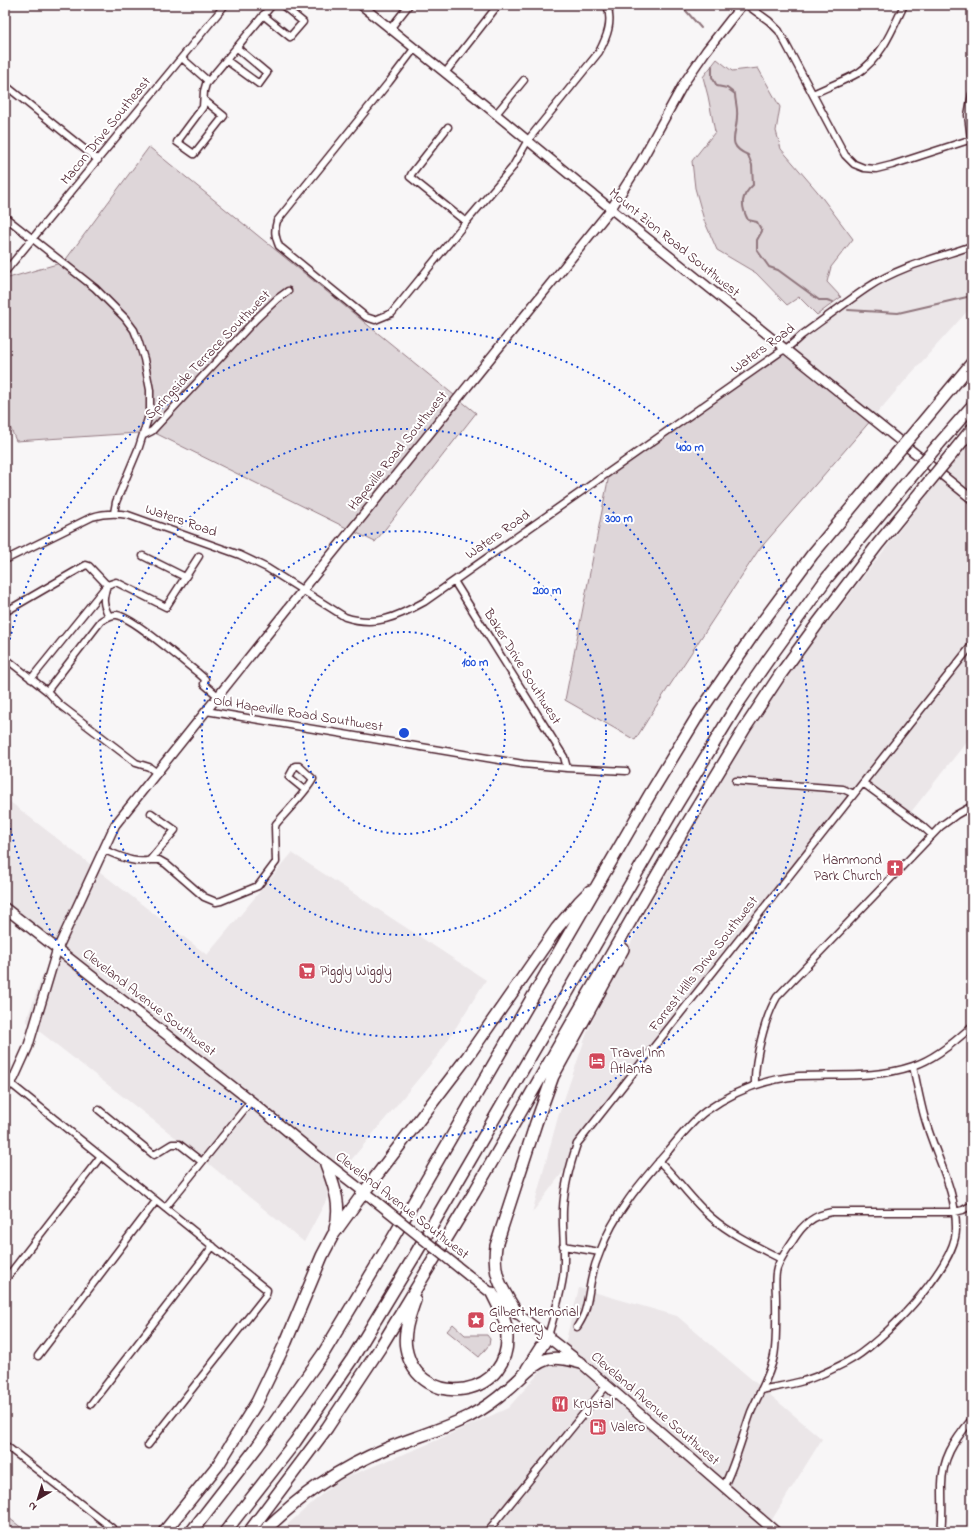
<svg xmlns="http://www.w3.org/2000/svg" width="977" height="1537" font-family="'Indie Flower',sans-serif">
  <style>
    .built { fill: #ebe6e8 }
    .green { fill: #ded6d9; stroke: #947a82 }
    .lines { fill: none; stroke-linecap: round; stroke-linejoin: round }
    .stream { stroke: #8f747b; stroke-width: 2 }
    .minor-casing { stroke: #4a1f2b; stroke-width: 9 }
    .tertiary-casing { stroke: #4a1f2b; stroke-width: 11 }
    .secondary-casing { stroke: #4a1f2b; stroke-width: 12 }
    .motorway-casing { stroke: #4a1f2b; stroke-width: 14 }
    .minor { stroke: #fff; stroke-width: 6 }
    .tertiary { stroke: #fff; stroke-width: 8 }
    .secondary { stroke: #fff; stroke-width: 9 }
    .motorway { stroke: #fff; stroke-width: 11 }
    .secondary-bridge-casing { stroke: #4a1f2b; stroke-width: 12; stroke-linecap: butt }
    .motorway-bridge-casing { stroke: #4a1f2b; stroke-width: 14; stroke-linecap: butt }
    .secondary-bridge { stroke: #fff; stroke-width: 9 }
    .motorway-bridge { stroke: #fff; stroke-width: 11 }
    .ring { fill: none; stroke: #1d4ed8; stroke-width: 2; stroke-dasharray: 2 4 }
    .labels { text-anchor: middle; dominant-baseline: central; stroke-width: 4; stroke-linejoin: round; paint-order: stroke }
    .street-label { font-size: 14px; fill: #4a1f2b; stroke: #fff }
    .poi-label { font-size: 14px; fill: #4a1f2b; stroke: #fff; text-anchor: start }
    .centre { fill: #1d4ed8; stroke: #fff; stroke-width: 2 }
    .ring-label { font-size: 12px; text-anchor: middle; font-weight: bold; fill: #1d4ed8; stroke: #fff; stroke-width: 4; stroke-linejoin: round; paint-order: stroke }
  </style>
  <rect width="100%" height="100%" fill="#f8f6f7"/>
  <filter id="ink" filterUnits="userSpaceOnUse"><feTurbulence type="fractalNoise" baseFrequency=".025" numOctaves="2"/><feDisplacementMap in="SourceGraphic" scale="8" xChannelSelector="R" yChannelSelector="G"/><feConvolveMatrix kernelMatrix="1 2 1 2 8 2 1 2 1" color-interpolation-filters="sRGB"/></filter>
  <g filter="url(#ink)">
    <!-- built -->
    <path class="built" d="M958 251 972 260V306L909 376 872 419 789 350 858 293 891 275Z
      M972 437V735L907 817 865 784 676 1021 532 1213 558 1117 588 1030 648 908 732 758 801 657Z
      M5 798 207 955 292 853 486 980 439 1054 342 1171 304 1242 203 1159 26 1021 52 950 5 912Z
      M579 1288 677 1316 822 1439 768 1526 774 1532H279L337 1481 426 1445 508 1408 565 1344Z"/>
    <!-- green -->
    <path class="green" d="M717 59 732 71 758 68 780 107 776 131 781 149 817 191 853 239 831 267 827 282 841 297 817 315 799 297 787 305 756 273 717 250 704 220 695 188 692 161 715 132 708 96 703 77Z
      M149 147 476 413 375 542 153 432 16 441 5 415V279L64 262Z
      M789 350 872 419 758 551 653 711 635 740 565 700 610 470 672 432 734 384 769 363Z
      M453 1324 465 1335H487L490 1339 489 1345 479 1357 447 1331Z
      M5 1515 27 1532H5Z"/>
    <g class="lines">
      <!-- stream -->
      <path class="stream" d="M681 5 701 28
        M712 66V77L717 86 727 88 735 94C735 101 738 108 737 116 737 135 725 145 748 155L752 165 753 185C741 196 740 205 748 220L757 222 762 231 757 240V250L769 267 778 270 819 300H827L833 302
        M848 310 898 313 967 297"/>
      <!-- minor casing -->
      <g class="minor-casing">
        <path id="minor" d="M747 5 769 21 779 31 845 155 854 164 864 168 876 169 892 165 972 139
          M263 15 290 37 303 22 282 5
          M390 29 409 5
          M414 49 389 82 277 221C274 231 275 236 279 246L366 317 375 320 392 313 466 222 512 168 528 140 599 52C607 37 613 22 607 5
          M182 58 208 81
          M226 60 259 84 267 73 236 47
          M445 73 498 5
          M5 85 98 160
          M813 94C827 87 844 81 858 73 882 57 892 30 904 5
          M204 100 224 116 194 154 177 142 203 107 204 91 206 84 272 5
          M496 114 524 80
          M448 127 412 173 410 177 466 222
          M971 139 968 115 972 94
          M5 217 95 288 125 318 134 330 138 340 144 359 150 390V412L139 447 116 502 114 513
          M5 272 225 5
          M144 435 152 431 256 319 277 299 288 291
          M143 556 185 577
          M5 560 92 517C105 513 115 513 128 515L240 555 267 568 345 617C375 627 397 617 424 602L780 352C789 348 795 341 802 335 824 319 845 303 867 288 898 267 936 258 972 246
          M454 581 564 757 567 768
          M5 612 86 565 89 566 107 585C103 599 102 603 109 616
          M5 658 47 691 60 705 136 763 149 767 157 773
          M31 679 107 585 116 582 166 607 199 556
          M47 691 101 621C106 618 111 614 117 615 134 618 181 660 197 672L205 679 204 684 218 696
          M206 711 523 764 567 768 626 771
          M736 781 843 789 854 794
          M863 783 922 826 932 835
          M104 850C118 855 135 865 150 860L175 830 151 813
          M150 860H159L166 864 204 897 216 902 221 901 258 886 276 862 275 827 276 824C286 812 307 791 313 779L299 766H295L289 777 305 790
          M10 1083 267 1290 266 1295 148 1445
          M755 1084C754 1061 765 1017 777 997L941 826 956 815 972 806
          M99 1110 154 1155 172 1144H179L202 1162
          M659 1161C678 1179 692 1201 712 1218 732 1235 758 1247 781 1259
          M165 1208 251 1101
          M563 1246 600 1252
          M5 1280 101 1156
          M577 1327C580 1322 584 1316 585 1311 588 1301 589 1291 591 1281 593 1271 596 1261 600 1252 614 1213 642 1181 669 1150 680 1137 692 1121 706 1111 734 1091 765 1079 799 1076 837 1074 875 1079 913 1066 935 1059 955 1042 972 1026
          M548 1336C554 1316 560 1297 563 1277 566 1255 562 1232 563 1209 564 1186 570 1165 577 1144L972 645
          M38 1356 156 1201
          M761 1390C775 1387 789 1385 803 1381 818 1377 833 1369 847 1362 880 1345 955 1268 956 1230 957 1191 935 1155 925 1119 920 1102 917 1084 913 1066
          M91 1404 213 1246
          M5 1445 112 1528
          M724 1486C736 1462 742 1437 751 1412 759 1393 770 1376 774 1356 777 1341 776 1313 776 1298 776 1288 774 1278 777 1268 781 1257 788 1248 794 1239 803 1224 814 1215 832 1212H955L963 1210 972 1205
          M487 1532 607 1385
          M941 1532C943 1517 942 1503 942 1489 941 1459 954 1441 972 1419"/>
      </g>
      <!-- tertiary casing -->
      <g class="tertiary-casing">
        <path id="tertiary" d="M361 5 475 97 611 209 972 499
          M5 1090 14 1078 28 1047 57 950 115 825 302 591 611 209 640 163 684 83 706 51 742 5"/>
      </g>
      <!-- secondary casing -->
      <g class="secondary-casing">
        <path id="secondary" d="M5 908 251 1101 314 1153 373 1199
          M468 1275 581 1363 776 1532"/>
      </g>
      <!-- motorway casing -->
      <g class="motorway-casing">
        <path id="motorway" d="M917 429 972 363
          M938 445 972 406
          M951 455 972 429
          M326 1164C334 1186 342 1205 335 1229
          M415 1300C410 1315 403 1332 406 1348 418 1413 518 1399 506 1327 504 1315 497 1304 492 1293
          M517 1313C502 1289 492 1275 496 1246L536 1123 553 1076 623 949
          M527 1369 548 1336
          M164 1532 218 1465 257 1402 286 1342 322 1256 333 1235 364 1192 468 1056 557 928 579 902 590 891
          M191 1532 257 1447 323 1354 390 1243 649 796 700 712 755 632 812 555 896 454
          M225 1532 295 1442 352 1359 415 1255 674 809 739 702 768 660 827 578 911 477
          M249 1532 327 1428 380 1348 474 1193 672 849 745 728 780 675 818 623 878 544 923 489
          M263 1532C302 1494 337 1469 388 1448 415 1437 444 1429 470 1416 483 1409 496 1400 507 1390 520 1380 531 1364 548 1359 559 1357 570 1360 581 1363"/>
      </g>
      <!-- minor -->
      <use href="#minor" class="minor"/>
      <!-- tertiary -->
      <use href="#tertiary" class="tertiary"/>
      <!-- secondary -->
      <use href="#secondary" class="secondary"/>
      <!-- motorway -->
      <use href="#motorway" class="motorway"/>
      <!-- secondary-bridge casing -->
      <g class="secondary-bridge-casing">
        <path id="secondary-bridge" d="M373 1199 468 1275"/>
      </g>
      <!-- motorway-bridge casing -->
      <g class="motorway-bridge-casing">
        <path id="motorway-bridge" d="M896 454 917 429
          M911 477 938 445
          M923 489 951 455"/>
      </g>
      <!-- secondary-bridge -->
      <use href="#secondary-bridge" class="secondary-bridge"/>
      <!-- motorway-bridge -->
      <use href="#motorway-bridge" class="motorway-bridge"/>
    </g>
  </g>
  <!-- distance rings -->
  <g class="ring">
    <circle cx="404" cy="733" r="101"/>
    <circle cx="404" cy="733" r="202"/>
    <circle cx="404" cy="733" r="304"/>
    <path d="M5 663A405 405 0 1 1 5 803"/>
  </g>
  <!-- icons -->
  <defs>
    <g id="church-square" transform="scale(0.9)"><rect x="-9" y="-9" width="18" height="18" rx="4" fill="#d1495b" stroke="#fff"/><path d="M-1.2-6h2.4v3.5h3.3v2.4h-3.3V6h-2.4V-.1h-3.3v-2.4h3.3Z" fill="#fff"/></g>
    <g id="supermarket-square" transform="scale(0.9)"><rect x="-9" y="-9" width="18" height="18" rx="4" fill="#d1495b" stroke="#fff"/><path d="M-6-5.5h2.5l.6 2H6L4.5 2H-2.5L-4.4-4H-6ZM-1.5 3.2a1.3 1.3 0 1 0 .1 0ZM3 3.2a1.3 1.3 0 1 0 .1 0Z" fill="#fff"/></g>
    <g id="hotel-square" transform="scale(0.9)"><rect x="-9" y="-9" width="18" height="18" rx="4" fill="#d1495b" stroke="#fff"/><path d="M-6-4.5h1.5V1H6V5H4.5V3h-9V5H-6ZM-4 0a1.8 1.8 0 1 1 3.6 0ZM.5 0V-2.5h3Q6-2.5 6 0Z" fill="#fff"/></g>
    <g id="sight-square" transform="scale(0.9)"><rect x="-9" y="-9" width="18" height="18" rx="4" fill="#d1495b" stroke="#fff"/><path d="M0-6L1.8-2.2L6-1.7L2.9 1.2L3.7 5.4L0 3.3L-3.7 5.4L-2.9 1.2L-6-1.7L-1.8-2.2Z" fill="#fff"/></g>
    <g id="restaurant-square" transform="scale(0.9)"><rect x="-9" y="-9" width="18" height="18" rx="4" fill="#d1495b" stroke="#fff"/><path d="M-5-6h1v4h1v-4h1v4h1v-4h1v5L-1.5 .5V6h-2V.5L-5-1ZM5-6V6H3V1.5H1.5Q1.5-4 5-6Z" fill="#fff"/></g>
    <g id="fuel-square" transform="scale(0.9)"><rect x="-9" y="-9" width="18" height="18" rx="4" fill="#d1495b" stroke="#fff"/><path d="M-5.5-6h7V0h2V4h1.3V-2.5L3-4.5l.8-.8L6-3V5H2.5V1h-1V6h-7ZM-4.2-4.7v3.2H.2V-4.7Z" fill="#fff"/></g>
  </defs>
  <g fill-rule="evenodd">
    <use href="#church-square" x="895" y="868"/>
    <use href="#supermarket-square" x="307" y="971"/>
    <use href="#hotel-square" x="597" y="1061"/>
    <use href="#sight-square" x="476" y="1320"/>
    <use href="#restaurant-square" x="560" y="1404"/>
    <use href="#fuel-square" x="598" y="1427"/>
  </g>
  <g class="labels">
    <!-- street labels -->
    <g class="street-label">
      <text transform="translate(106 131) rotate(-51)">Macon Drive Southeast</text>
      <text transform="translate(674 243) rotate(39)">Mount Zion Road Southwest</text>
      <text transform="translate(763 349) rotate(-36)">Waters Road</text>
      <text transform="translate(208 355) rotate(-46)">Springside Terrace Southwest</text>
      <text transform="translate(398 451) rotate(-51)">Hapeville Road Southwest</text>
      <text transform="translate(181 521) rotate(19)">Waters Road</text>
      <text transform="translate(498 535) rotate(-35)">Waters Road</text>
      <text transform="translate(522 667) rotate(58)">Baker Drive Southwest</text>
      <text transform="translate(298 714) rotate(9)">Old Hapeville Road Southwest</text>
      <text transform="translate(704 964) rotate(-52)">Forrest Hills Drive Southwest</text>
      <text transform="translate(149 1003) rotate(38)">Cleveland Avenue Southwest</text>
      <text transform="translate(402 1206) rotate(38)">Cleveland Avenue Southwest</text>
      <text transform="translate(655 1409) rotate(41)">Cleveland Avenue Southwest</text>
    </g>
    <!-- poi labels -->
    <g class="poi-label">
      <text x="882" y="860" text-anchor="end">Hammond<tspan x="882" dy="16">Park Church</tspan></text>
      <text x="320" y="971">Piggly Wiggly</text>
      <text x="610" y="1053">Travel Inn<tspan x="610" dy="16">Atlanta</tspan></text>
      <text x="489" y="1312">Gilbert Memorial<tspan x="489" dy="16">Cemetery</tspan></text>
      <text x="573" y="1404">Krystal</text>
      <text x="611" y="1427">Valero</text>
    </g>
  </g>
  <circle cx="404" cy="733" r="6" class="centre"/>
  <g class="ring-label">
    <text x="690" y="451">400 m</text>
    <text x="619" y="522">300 m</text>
    <text x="547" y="594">200 m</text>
    <text x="475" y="666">100 m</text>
  </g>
  <!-- margin -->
  <rect width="977" height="1537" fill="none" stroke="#fff" stroke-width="20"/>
  <rect x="10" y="10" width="957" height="1517" fill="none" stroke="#4a1f2b" stroke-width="1.5" filter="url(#ink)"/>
  <!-- north arrow -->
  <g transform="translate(38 1499) rotate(218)" stroke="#ffffff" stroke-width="3" paint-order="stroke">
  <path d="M0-3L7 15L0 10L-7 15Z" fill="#4a1f2b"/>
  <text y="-6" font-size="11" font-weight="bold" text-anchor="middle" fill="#4a1f2b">N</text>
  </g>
</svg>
